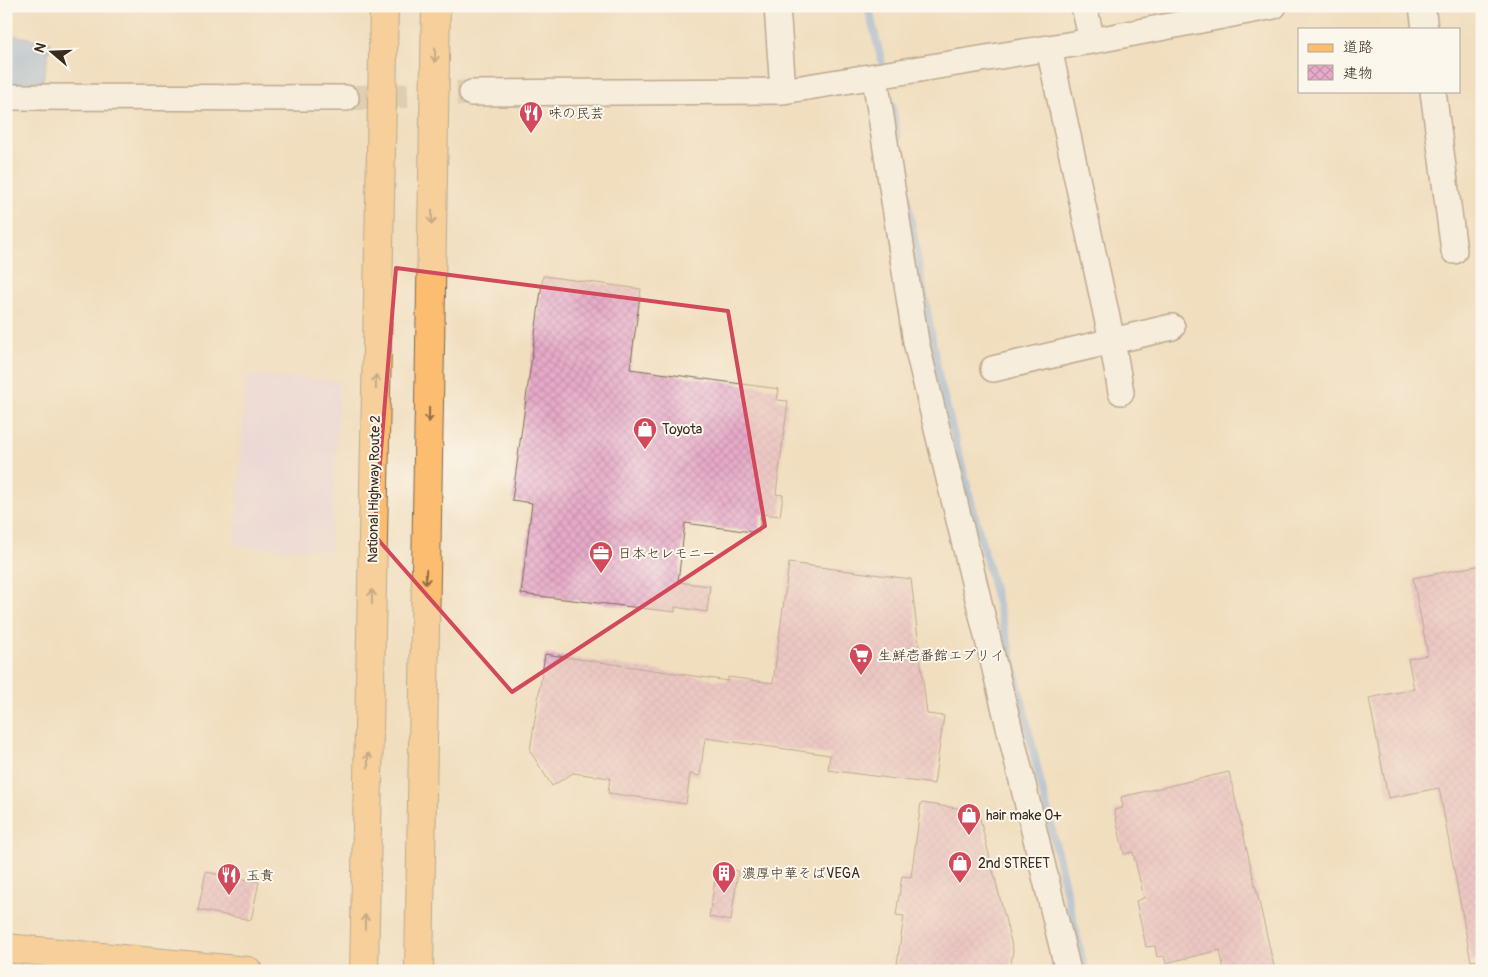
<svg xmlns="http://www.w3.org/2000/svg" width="1488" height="977" font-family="Pangolin,'Klee One',sans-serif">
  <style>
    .built { fill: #e6d2f0 }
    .water { fill: #7aa9e4; stroke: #5a6a81 }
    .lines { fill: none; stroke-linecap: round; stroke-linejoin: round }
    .stream { stroke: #7aa9e4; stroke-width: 8 }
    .building { fill: url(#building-cross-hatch) }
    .minor-tunnel { stroke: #cdba9f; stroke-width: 25; stroke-dasharray: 25 12; stroke-linecap: butt }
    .minor-casing { stroke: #7b6956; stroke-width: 28 }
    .major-casing { stroke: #7b6956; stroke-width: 30 }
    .highway-casing { stroke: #7b6956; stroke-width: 30 }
    .minor { stroke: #fff; stroke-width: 25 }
    .major { stroke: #fcbd6f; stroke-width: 28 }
    .highway { stroke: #fcbd6f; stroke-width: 28 }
    .oneway { stroke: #926c42 }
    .marked { fill: none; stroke: #d1495b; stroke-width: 4; stroke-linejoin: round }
    .labels { text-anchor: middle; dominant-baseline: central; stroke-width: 4; stroke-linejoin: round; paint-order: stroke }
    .poi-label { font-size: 14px; fill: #3b2a1e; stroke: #fbf7ec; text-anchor: start }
    .street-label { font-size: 14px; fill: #3b2a1e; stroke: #fbf7ec }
  </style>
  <defs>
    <pattern id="building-cross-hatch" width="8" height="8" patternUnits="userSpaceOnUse" patternTransform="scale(1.25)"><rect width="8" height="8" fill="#e6aac8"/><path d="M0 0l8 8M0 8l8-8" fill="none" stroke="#c692ab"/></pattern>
  </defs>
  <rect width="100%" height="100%" fill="#fbf7ec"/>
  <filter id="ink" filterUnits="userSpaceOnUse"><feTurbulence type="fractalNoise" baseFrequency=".02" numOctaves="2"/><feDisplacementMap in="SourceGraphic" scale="10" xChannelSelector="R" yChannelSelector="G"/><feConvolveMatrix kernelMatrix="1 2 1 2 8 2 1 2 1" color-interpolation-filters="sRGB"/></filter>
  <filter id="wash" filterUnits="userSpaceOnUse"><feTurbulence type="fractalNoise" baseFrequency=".0096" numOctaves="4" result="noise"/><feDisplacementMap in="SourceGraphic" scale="20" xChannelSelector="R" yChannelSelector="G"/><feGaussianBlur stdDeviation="1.12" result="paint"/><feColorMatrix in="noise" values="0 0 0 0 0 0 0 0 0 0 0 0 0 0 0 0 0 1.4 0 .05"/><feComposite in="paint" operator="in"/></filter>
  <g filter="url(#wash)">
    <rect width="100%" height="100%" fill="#f1debf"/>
    <!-- built -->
    <path class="built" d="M246 375 340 381 330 551 235 546Z"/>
    <!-- water -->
    <path class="water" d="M6 34 51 42 42 84 6 83Z"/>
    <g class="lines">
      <!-- stream -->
      <path class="stream" d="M868 6 882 63
        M892 105 897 138
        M900 161 939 378 1007 639 1085 971"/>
    </g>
    <g id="blocks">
      <!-- building -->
      <path class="building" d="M543 276 641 289 630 369 779 389 777 400 788 401 776 494 783 495 780 516 761 514 759 533 685 523 678 582 710 586 707 612 675 607V612L521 594 532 503 512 500Z
        M789 563 911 579 927 714 944 716 934 784 828 770 830 755 705 738 700 776 690 774 686 804 608 793 610 778 573 773 552 786 530 751 545 654 728 681V677L773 683Z
        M1482 565V960L1471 961 1439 788 1388 798 1369 698 1414 689 1408 659 1428 655 1413 578Z
        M1229 772 1275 971H1224L1220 950 1166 963 1164 956 1157 957 1155 946 1146 947 1136 901 1144 898 1133 852 1124 854 1114 810 1123 808 1121 797Z
        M921 803 978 811 1013 950 1010 971H896L904 916 896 915 902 876 911 877Z
        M717 868 738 871 731 921 709 917Z
        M206 872 259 882 251 920 198 910Z"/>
    </g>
  </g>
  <g filter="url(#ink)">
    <use href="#blocks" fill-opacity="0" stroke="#7b6956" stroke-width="1"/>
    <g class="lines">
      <!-- minor-tunnel -->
      <path class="minor-tunnel" d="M346 98 472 93"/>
      <!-- minor casing -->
      <g class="minor-casing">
        <path id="minor" d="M777 6 783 91
          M1084 6 1092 41
          M1422 6 1425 29
          M1049 48 1112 341 1121 392
          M875 78 916 342 1068 971
          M1433 91 1454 251
          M472 93 783 91 1092 41 1274 6
          M6 97 346 98
          M993 369 1172 327"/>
      </g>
      <!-- major casing -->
      <g class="major-casing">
        <path id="major" d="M6 948 248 971"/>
      </g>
      <!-- highway casing -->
      <g class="highway-casing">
        <path id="highway" d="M364 971 384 6
          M419 971 436 6"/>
      </g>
      <!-- minor -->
      <use href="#minor" class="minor"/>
      <!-- major -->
      <use href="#major" class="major"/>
      <!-- highway -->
      <use href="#highway" class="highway"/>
    </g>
    <!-- one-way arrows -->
    <defs><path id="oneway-shaft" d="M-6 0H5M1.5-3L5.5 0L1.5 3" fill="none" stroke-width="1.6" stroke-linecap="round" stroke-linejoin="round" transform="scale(1.25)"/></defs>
    <g class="oneway">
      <use href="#oneway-shaft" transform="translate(435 55) rotate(91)"/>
      <use href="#oneway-shaft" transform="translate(432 217) rotate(91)"/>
      <use href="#oneway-shaft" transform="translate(376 382) rotate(-89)"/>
      <use href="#oneway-shaft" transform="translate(429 415) rotate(91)"/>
      <use href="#oneway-shaft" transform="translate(426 577) rotate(91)"/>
      <use href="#oneway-shaft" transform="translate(372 597) rotate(-89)"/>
      <use href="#oneway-shaft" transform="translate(368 760) rotate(-89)"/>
      <use href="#oneway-shaft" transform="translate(365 922) rotate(-89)"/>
    </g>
  </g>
  <!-- marked area -->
  <path d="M0 0H1488V977H0ZM396 268 728 311 765 526 512 692 374 535Z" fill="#f1debf" fill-opacity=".55" fill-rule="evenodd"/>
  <path class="marked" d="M396 268 728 311 765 526 512 692 374 535Z"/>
  <!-- icons -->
  <defs>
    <g id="restaurant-pin" transform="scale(1.25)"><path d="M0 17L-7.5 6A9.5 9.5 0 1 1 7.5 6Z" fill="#d1495b" stroke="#fbf7ec"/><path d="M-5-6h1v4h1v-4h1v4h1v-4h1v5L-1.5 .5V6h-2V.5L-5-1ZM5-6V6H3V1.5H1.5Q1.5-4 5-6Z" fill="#fff"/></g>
    <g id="shop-pin" transform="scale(1.25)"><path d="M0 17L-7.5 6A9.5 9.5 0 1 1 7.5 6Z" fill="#d1495b" stroke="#fbf7ec"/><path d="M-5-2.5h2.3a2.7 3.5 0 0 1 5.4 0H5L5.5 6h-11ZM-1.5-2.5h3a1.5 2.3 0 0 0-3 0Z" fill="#fff"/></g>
    <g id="office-pin" transform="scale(1.25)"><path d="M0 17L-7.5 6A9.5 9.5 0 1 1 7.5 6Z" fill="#d1495b" stroke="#fbf7ec"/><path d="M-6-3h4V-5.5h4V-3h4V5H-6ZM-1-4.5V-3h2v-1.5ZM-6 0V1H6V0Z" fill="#fff"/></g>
    <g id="supermarket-pin" transform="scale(1.25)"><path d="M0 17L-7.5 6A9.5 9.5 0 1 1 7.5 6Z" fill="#d1495b" stroke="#fbf7ec"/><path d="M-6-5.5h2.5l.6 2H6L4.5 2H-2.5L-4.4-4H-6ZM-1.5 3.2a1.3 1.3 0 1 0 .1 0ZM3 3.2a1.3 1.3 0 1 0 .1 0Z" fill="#fff"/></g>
    <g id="building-pin" transform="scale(1.25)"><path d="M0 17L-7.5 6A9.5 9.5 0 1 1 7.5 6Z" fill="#d1495b" stroke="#fbf7ec"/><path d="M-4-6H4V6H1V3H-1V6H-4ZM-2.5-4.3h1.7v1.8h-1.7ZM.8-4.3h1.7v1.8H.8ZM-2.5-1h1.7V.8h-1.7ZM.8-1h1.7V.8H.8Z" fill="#fff"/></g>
  </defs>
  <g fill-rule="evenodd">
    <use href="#restaurant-pin" x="531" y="113"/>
    <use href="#shop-pin" x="645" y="429"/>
    <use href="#office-pin" x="601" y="553"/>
    <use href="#supermarket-pin" x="861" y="655"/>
    <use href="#shop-pin" x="969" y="815"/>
    <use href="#shop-pin" x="960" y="863"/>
    <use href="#building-pin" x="724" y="873"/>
    <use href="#restaurant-pin" x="229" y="875"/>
  </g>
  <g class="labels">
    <!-- poi labels -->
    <g class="poi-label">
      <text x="548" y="113">味の民芸</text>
      <text x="662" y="429">Toyota</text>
      <text x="618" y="553">日本セレモニー</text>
      <text x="878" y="655">生鮮壱番館エブリイ</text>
      <text x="986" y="815">hair make O+</text>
      <text x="978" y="863">2nd STREET</text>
      <text x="742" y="873">濃厚中華そばVEGA</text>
      <text x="246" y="875">玉貴</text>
    </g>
    <!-- street labels -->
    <g class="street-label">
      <text transform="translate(374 489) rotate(-89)">National Highway Route 2</text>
    </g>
  </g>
  <!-- margin -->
  <rect width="1488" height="977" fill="none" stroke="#fbf7ec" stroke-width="25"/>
  <!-- legend -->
  <rect x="1298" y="28" width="162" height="65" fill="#fbf7ec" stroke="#aea59a"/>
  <rect x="1308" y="44" width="25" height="8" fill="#fcbd6f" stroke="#aea59a"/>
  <text x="1343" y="52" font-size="15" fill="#3b2a1e">道路</text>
  <rect x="1308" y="65" width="25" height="15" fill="url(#building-cross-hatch)" stroke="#aea59a"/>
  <text x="1343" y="78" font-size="15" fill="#3b2a1e">建物</text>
  <!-- north arrow -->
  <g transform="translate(52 52) rotate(289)" stroke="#fbf7ec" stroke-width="4" paint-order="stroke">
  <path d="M0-4L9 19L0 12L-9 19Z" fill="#3b2a1e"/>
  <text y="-8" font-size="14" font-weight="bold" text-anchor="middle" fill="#3b2a1e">N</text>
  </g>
</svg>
